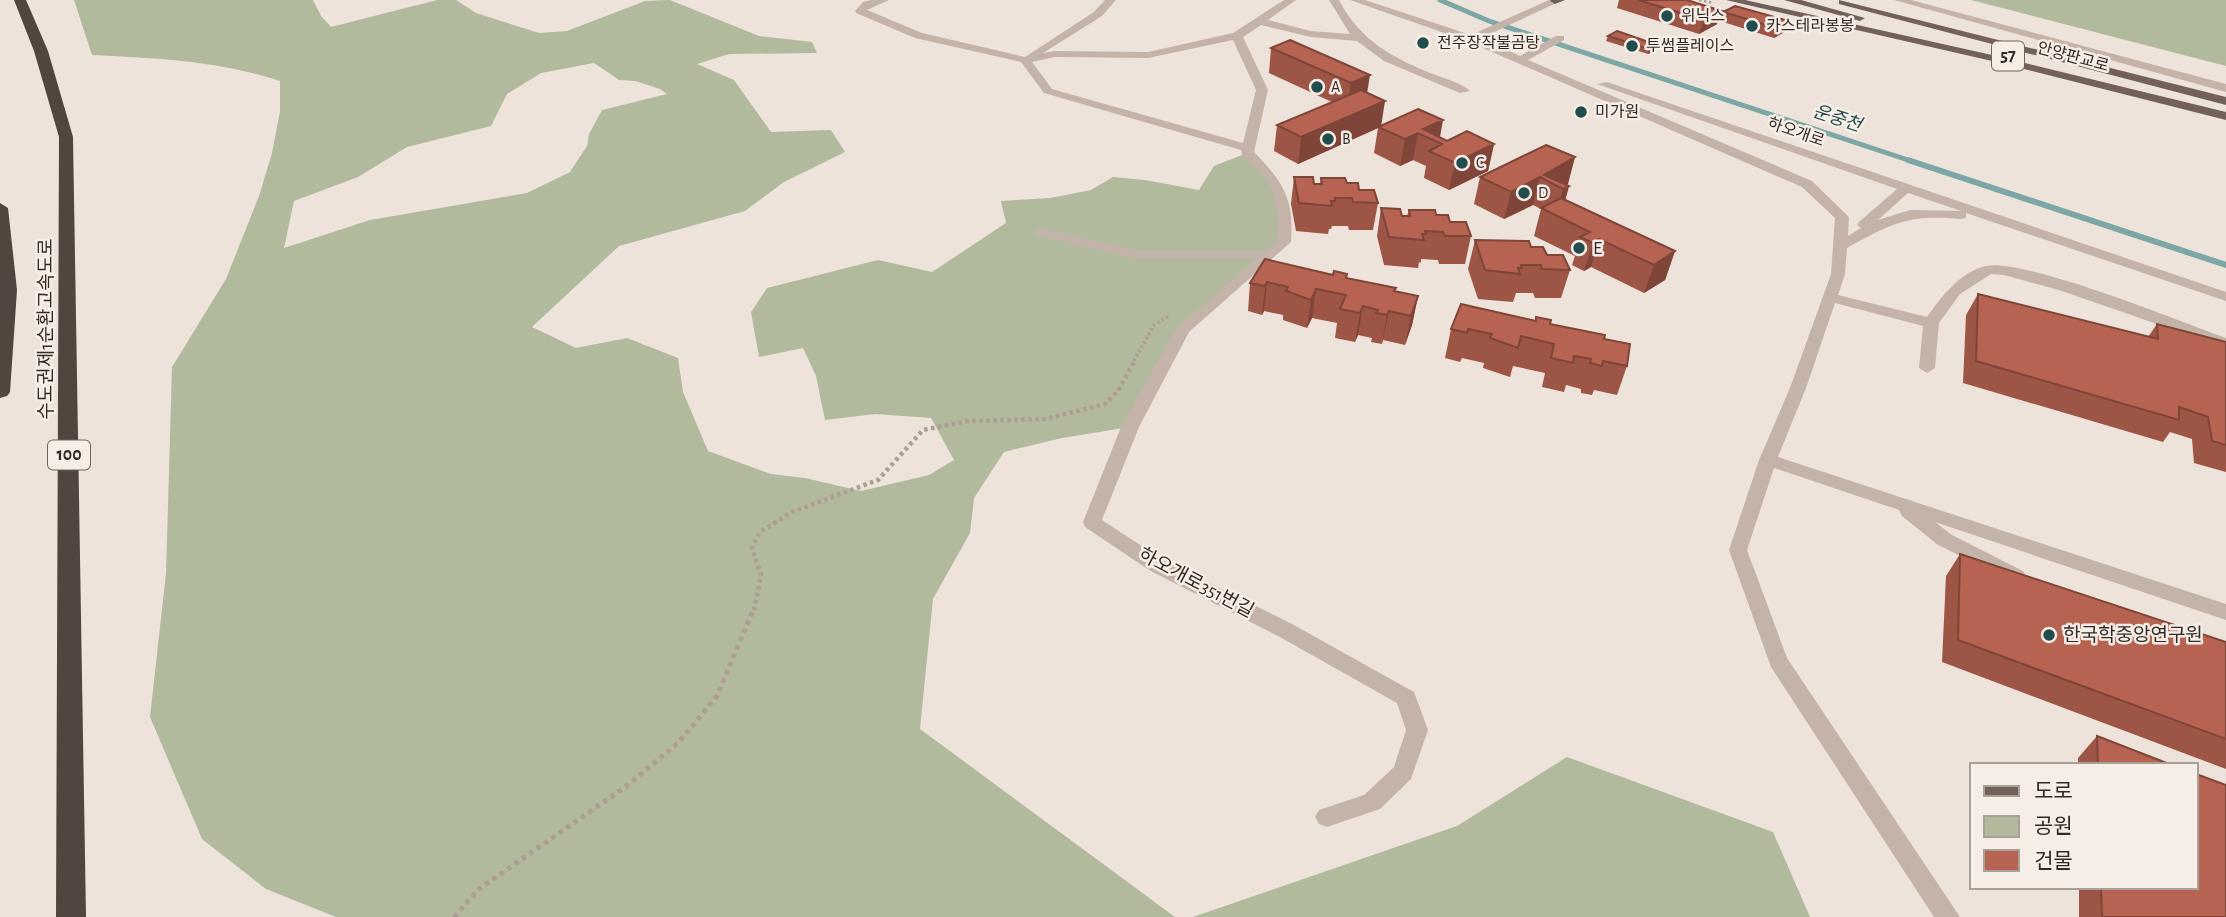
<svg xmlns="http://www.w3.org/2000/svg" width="2226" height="917" font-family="'Alegreya Sans','Noto Sans KR',sans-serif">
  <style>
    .green { fill: #b2ba9d; fill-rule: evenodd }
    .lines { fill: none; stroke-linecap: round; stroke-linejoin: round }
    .stream-far1 { stroke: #7da7a6; stroke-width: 5 }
    .stream { stroke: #7da7a6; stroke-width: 6 }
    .path-far3 { stroke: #af9d93; stroke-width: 2.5; stroke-dasharray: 2.5 2.5; stroke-linecap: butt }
    .path-far2 { stroke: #af9d93; stroke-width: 3.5; stroke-dasharray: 2.5 2.5; stroke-linecap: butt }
    .path-far1 { stroke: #af9d93; stroke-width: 4.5; stroke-dasharray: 3.5 3.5; stroke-linecap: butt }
    .path { stroke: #af9d93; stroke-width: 5; stroke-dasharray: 4.5 4.5; stroke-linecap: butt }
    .minor { fill: #c4b3a8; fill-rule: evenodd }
    .major { fill: #72615a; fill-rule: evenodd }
    .highway { fill: #52443f; fill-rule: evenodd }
    .wall { fill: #9d5546 }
    .shaded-wall { fill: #7f4539 }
    .building { fill: #b66351; stroke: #7f4539; stroke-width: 2 }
    .poi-dot { fill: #224d4e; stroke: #f6eee6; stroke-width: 2.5 }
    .labels { text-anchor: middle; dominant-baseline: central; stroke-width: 5; stroke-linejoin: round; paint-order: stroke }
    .far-poi-label { font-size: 16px; fill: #322a27; stroke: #f6eee6; text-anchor: start }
    .far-street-label { font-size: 16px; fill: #322a27; stroke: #f6eee6 }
    .shield { fill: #f6eee6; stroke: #6d6560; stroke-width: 2 }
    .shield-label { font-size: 18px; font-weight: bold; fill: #322a27 }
    .far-water-label { font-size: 18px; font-style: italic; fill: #224d4e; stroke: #f6eee6 }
    .poi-label { font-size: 19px; fill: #322a27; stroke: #f6eee6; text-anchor: start }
    .street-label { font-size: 19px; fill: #322a27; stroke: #f6eee6 }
  </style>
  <rect width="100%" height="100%" fill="#eee3db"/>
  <!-- green -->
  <path class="green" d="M74 0H313L321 16 331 27 437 0H456L476 13 539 33 567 31 645 1 670 0 759 36 812 42 817 53 729 54 697 64 734 80 771 132 831 130 845 152 784 182 745 211 619 246 532 327 576 348 627 338 678 358 683 392 708 451 771 474 805 478 861 491 929 475 954 460 931 418 875 414 825 420 816 376 803 348 759 357 751 312 767 288 878 260 932 272 1006 223 1001 201 1050 198 1091 190 1113 177 1145 180 1199 190 1214 166 1247 153 1272 178 1284 242 1183 330 1130 427 1062 438 1004 452 974 498 970 533 933 599 920 729 1175 917H336L266 889 202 839 150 717 166 573 172 367 226 279 259 196 272 153 280 111V81C219 61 156 58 92 55ZM594 63 619 80 635 81 660 89 667 94 602 110 589 134 587 146 570 172 527 193 370 220 284 248 294 201 358 177 407 147 491 126 507 94 541 73Z
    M1971 0H2226V66Z
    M1567 757 1773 832 1810 917H1193L1457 826Z"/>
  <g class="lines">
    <!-- stream-far1 -->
    <path class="stream-far1" d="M1440 0 1489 21 1914 162"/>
    <!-- stream -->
    <path class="stream" d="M1908 160 2226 265"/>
    <!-- path-far3 -->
    <path class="path-far3" d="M1699 0 1714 3"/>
    <!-- path-far2 -->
    <path class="path-far2" d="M1134 361 1154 325 1169 316"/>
    <!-- path-far1 -->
    <path class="path-far1" d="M754 610 761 575 752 548 760 532 792 512 878 480 923 430 968 421 1045 419 1105 404 1118 391 1135 360"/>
    <!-- path -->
    <path class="path" d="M454 917 479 889 628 785 679 742 717 696 754 608"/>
    <!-- minor -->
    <path class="minor" d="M871 0H889L867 10 922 33 1025 57 1094 12 1105 0H1116L1102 16 1043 53 1055 51 1148 52 1233 33 1284 0H1296L1268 20 1311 31 1350 34 1329 0H1339C1359 39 1391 57 1430 73 1443 78 1460 82 1470 91L1460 93 1384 61 1357 41 1311 37 1261 25 1243 37 1268 90 1254 152C1284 183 1294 198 1291 242L1189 332 1139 427 1102 520 1163 560 1292 624 1414 692 1428 730 1411 779 1380 809 1327 827 1319 824 1315 817 1319 810 1364 795 1394 767 1406 730 1397 703 1278 636 1149 570 1085 527 1083 522 1121 427 1175 330 1256 259H1138L1036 235 1034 232 1041 228 1138 251H1265L1277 241C1279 219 1278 199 1266 180 1259 169 1243 163 1241 150L1044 93 1021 62 915 38 856 13 855 11 863 2ZM1233 40 1256 90 1243 143 1052 89 1032 62 1055 57 1148 58Z
      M1350 0H1365L1471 35 1549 0H1563L1481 38 1520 56 1556 36H1564V40L1528 60 1812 181 1849 217 1848 236 1861 228 1857 225 1859 222 1897 189 1597 84 1607 82 2226 292V301L1966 213V218L1961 219C1909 214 1891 223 1847 248L1845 274 1838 295 1927 317C1942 296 1960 272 1986 266 2025 258 2182 322 2226 338V348L2059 290 2004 275 1991 274 1960 294 1939 323 1935 368 1927 373 1919 368 1923 326 1835 303 1806 388 1778 457 2226 604V620L1935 522 1952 535 2023 571 2026 576 2023 581 2016 583 1938 545 1902 516 1899 510 1774 468 1747 550 1787 658 1960 917H1934L1771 667 1729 550 1759 460 1790 388 1831 274 1835 218 1802 187 1467 41ZM1908 193 1961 211 1910 210 1878 220Z
      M1894 0H1911L2226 84V92Z"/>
    <!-- major -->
    <path class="major" d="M1565 0 1555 4 1550 1 1551 0Z
      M1726 0H1745L1992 55 2226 112V120L1992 61Z
      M1784 0H1801L1865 18 1860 21Z
      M1839 0 2226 97V105L1839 4Z"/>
    <!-- highway -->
    <path class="highway" d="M14 0H26L48 51 73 137 86 917H56L59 137 34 51Z
      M0 203 8 208 17 290 10 392 7 396 0 398Z"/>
  </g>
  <!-- wall -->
  <path class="wall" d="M1619 0H1687L1717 24 1699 34 1617 8Z
    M1723 12 1786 31 1774 38 1720 21Z
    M1608 36 1656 50 1648 54 1606 41Z
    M1290 40 1367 93 1381 126 1440 137 1447 141 1494 144 1488 171 1449 190 1424 178 1426 166 1413 160 1400 166 1374 153 1378 128 1298 164 1274 151 1277 125 1332 102 1269 73 1271 48Z
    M1575 157 1567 185 1569 186 1565 200 1675 251 1665 280 1644 293 1591 267 1584 271 1572 265 1575 256 1534 236 1541 209 1533 205 1504 219 1474 204 1480 177Z
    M1294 177 1314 184H1320L1321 178 1347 183 1359 190 1378 203 1373 230H1349L1348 226H1332L1331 229H1329L1328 234 1296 231 1291 204Z
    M1381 208 1402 216H1407L1409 210 1436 215 1450 222 1471 236 1465 264H1439L1438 260 1421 259V263L1419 262 1418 268 1384 265 1377 236Z
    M1475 240 1531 247 1547 255 1570 270 1561 298H1535L1533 293H1516L1513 302 1478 299 1468 269Z
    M1347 274 1346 278 1396 288 1395 291 1418 296 1412 325 1405 345 1383 340 1382 344 1371 342 1372 338 1358 335 1355 342 1335 338 1337 323 1312 318 1307 328 1283 320V315L1264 311 1262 315 1248 311 1250 283Z
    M1978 294 2148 337 2157 324 2226 342V472L2194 463 2192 439 2170 432 2163 442 1963 383 1966 315Z
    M1550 324 1604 339 1627 366 1617 395 1594 390 1592 395 1581 393V389L1566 385 1564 392 1542 387 1545 373 1513 366 1510 377 1483 368 1484 363 1462 358 1460 362 1445 358 1451 329Z
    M1960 554 2226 642V769L1942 662 1946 576Z
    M2097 736 2172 765H2078V758Z
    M2079 887H2196L2226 917H2079Z"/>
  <!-- shaded-wall -->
  <path class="shaded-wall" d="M1722 11 1717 24 1699 34 1704 20Z
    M1789 21 1786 31 1774 38 1777 28Z
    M1657 45 1656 50 1648 54 1649 49Z
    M1370 75 1366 100 1347 109 1351 83Z
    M1385 101 1381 127H1378V128L1298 164 1301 137Z
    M1443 120 1439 143 1423 129Z
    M1418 133 1413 160 1400 166 1405 139Z
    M1494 144 1488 171 1449 190 1455 163Z
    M1575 157 1568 184 1561 188 1544 175Z
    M1540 177 1533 205 1504 219 1511 192Z
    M1569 186 1562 213 1555 216 1563 189Z
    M1599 239 1591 267 1584 271 1593 243Z
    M1675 251 1665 280 1644 293 1654 265Z
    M1267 282 1264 311 1262 315 1265 286Z
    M1316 289 1312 318 1307 328 1311 300Z
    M1418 296 1412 325 1405 345 1411 316Z
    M1363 306 1358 335 1355 342 1360 313Z
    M1389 311 1383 340 1382 344 1387 315Z"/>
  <!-- building -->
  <path class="building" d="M1638 0H1687L1722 11 1704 20Z
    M1735 6 1789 21 1777 28 1723 12Z
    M1617 31 1657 45 1649 49 1608 36Z
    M1290 40 1370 75 1351 83 1271 48Z
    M1361 90 1385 101 1301 137 1277 125Z
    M1418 109 1443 120 1423 129 1447 141 1467 131 1494 144 1455 163 1429 151 1442 144 1418 133 1405 139 1378 127Z
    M1546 145 1575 157 1544 175 1569 186 1563 189 1540 177 1511 192 1480 177Z
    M1294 177H1313L1314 184H1322L1321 178H1345L1347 183H1358L1359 190H1374L1378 203 1353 202 1352 198H1335V201H1331L1332 206 1299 203Z
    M1561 198 1675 251 1654 265 1599 239 1593 243 1580 237 1590 232 1541 208Z
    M1381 208 1400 209 1402 216H1410L1409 210H1435L1436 215H1448L1450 222H1466L1471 236H1445L1443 232 1425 231 1426 234H1422L1424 240 1389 237Z
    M1475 240 1529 241 1531 247H1543L1547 255H1563L1570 270 1542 269 1541 265H1521L1522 268H1518L1520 274 1485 270Z
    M1265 259 1333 275 1334 271 1347 274 1346 278 1396 288 1394 291 1418 296 1411 316 1389 311 1387 315 1376 313 1378 310 1363 306 1360 313 1340 309 1346 295 1316 289 1311 300 1286 291 1288 287 1267 282 1265 286 1250 283Z
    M1978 294 2158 339 2157 324 2226 342V445L2212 441 2208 417 2179 407V420L1976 361Z
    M1461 304 1536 321V317L1551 320 1550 324 1605 335 1604 339 1630 344 1627 366 1603 361 1602 366 1590 363 1591 359 1574 356 1573 363 1551 358 1554 344 1521 336 1518 348 1490 338 1492 334 1468 329 1467 333 1451 329Z
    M1960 554 2226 642V739L1958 640Z
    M2097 736 2172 765H2098Z
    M2196 774 2226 785V917H2102L2101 887H2196Z"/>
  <!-- markers -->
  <g class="poi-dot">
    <circle cx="1667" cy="16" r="7"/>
    <circle cx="1752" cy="26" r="7"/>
    <circle cx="1423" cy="43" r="7"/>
    <circle cx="1632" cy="46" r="7"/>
    <circle cx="1317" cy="87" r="7"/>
    <circle cx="1581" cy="112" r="7"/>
    <circle cx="1328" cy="139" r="7"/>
    <circle cx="1462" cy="163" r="7"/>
    <circle cx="1524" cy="193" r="7"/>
    <circle cx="1579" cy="248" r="7"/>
    <circle cx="2049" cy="635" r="7"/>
  </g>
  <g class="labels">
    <!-- far-poi labels -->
    <g class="far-poi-label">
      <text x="1681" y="16">위닉스</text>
      <text x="1766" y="26">카스테라봉봉</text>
      <text x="1437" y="43">전주장작불곰탕</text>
      <text x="1646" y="46">투썸플레이스</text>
      <text x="1331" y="87">A</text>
      <text x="1595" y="112">미가원</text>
      <text x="1342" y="139">B</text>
      <text x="1476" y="163">C</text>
      <text x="1538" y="193">D</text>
    </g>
    <!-- far-street labels -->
    <g class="far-street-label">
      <text transform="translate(2073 57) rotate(15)">안양판교로</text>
      <text transform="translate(1796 132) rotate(19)">하오개로</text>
    </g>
    <!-- shield labels -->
    <g class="shield">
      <rect x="1992" y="41.5" width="32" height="29" rx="5"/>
      <rect x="48" y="440.5" width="42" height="29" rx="5"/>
    </g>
    <g class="shield-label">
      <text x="2008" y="56">57</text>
      <text x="69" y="455">100</text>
    </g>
    <!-- far-water labels -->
    <g class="far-water-label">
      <text transform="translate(1837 119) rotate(18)">운중천</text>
    </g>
    <!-- poi labels -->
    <g class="poi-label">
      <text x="1593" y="248">E</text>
      <text x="2063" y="635">한국학중앙연구원</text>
    </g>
    <!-- street labels -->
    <g class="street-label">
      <text transform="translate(46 329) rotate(-90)">수도권제1순환고속도로</text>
      <text transform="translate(1196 583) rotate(28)">하오개로351번길</text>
    </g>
  </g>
  <!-- legend -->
  <rect x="1970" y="763" width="228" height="126" fill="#f6eee6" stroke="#a8a09a" stroke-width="2"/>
  <rect x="1984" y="786" width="35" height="10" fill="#72615a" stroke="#a8a09a" stroke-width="2"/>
  <text x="2034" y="798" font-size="21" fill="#322a27">도로</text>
  <rect x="1984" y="816" width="35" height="21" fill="#b2ba9d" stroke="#a8a09a" stroke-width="2"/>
  <text x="2034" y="833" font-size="21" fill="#322a27">공원</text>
  <rect x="1984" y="850" width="35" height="21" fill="#b66351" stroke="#a8a09a" stroke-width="2"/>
  <text x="2034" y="868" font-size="21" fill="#322a27">건물</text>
</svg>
